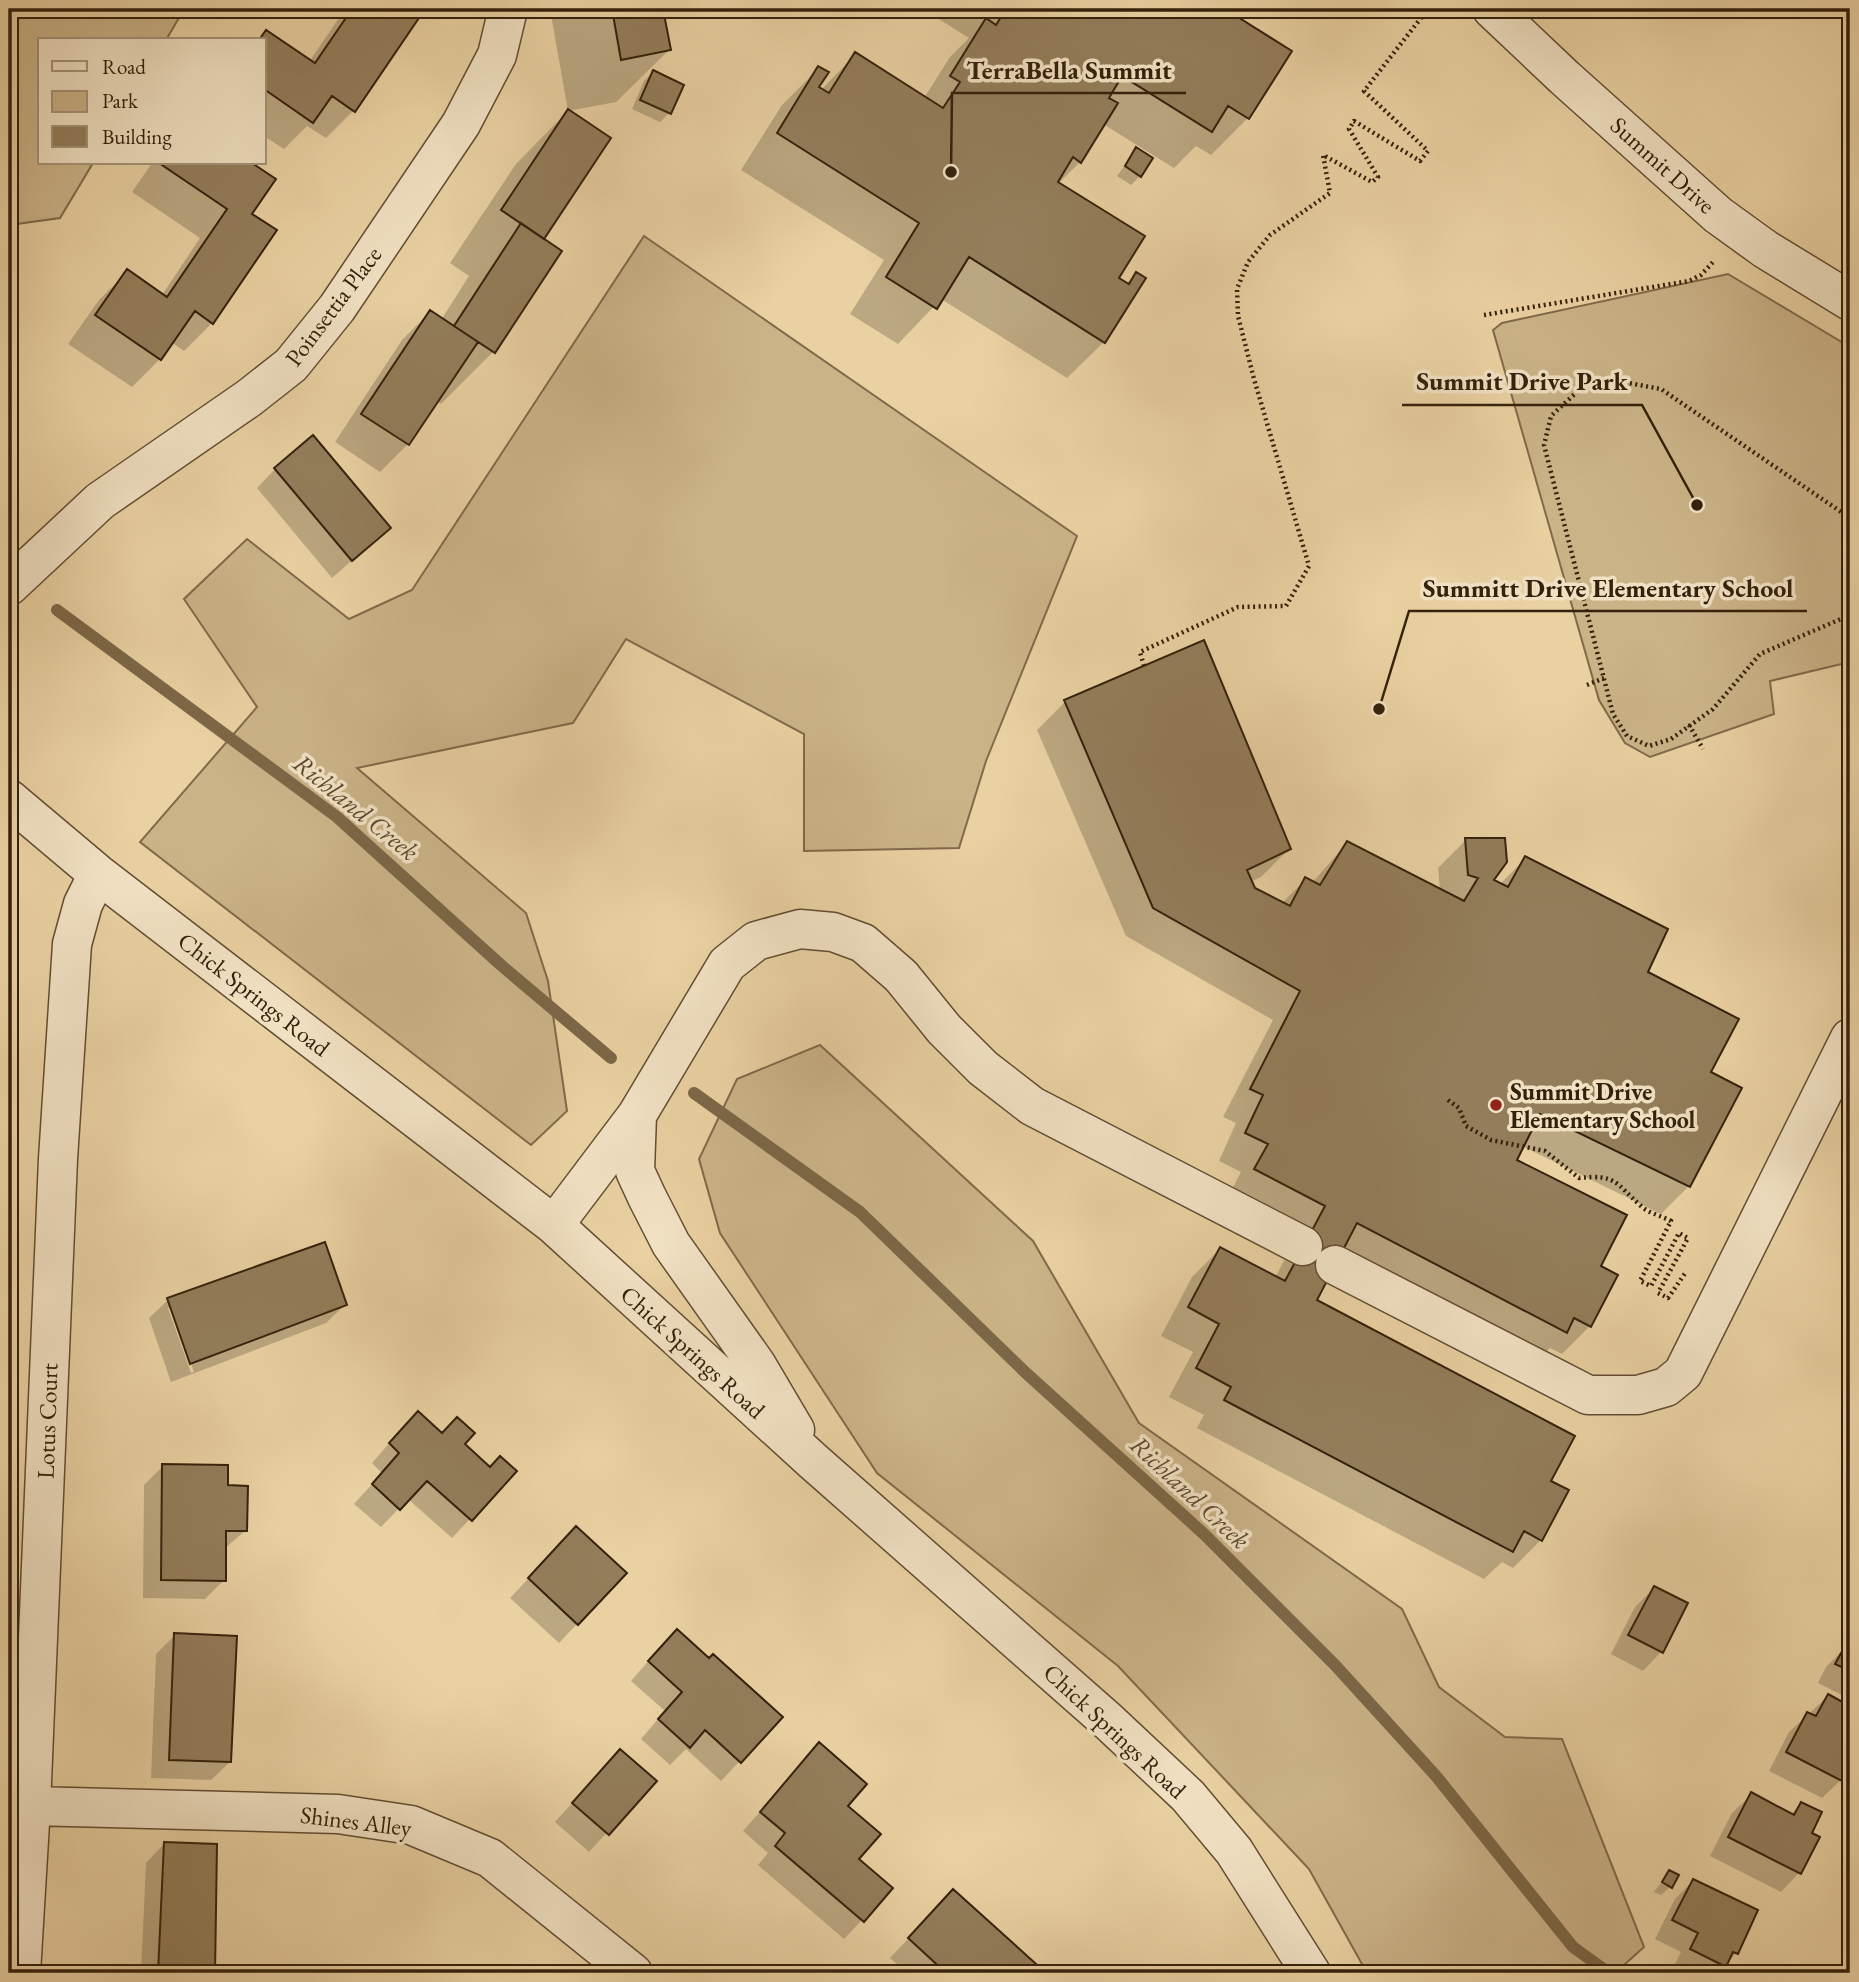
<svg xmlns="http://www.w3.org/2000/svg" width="1859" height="1982" font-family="'EB Garamond',serif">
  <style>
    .green { fill: #cbb388; stroke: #806a4a; stroke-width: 2 }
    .shadow { fill: #0003; fill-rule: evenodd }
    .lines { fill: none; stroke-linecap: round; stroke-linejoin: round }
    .stream { stroke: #7c6747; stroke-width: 12 }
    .building { fill: #937d5a; stroke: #34210c; stroke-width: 2 }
    .minor-casing { stroke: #624d32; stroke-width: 41 }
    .path { stroke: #34210c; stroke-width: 4.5; stroke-dasharray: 2 3.5; stroke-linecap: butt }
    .minor { stroke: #f1e1c3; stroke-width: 38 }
    .poi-dot { fill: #8f2418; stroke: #f1e1c3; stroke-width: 2.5 }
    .labels { text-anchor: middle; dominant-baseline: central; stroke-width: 7; stroke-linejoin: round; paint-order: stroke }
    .street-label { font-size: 24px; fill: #34210c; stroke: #f1e1c3 }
    .poi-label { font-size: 24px; font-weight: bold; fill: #34210c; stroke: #f1e1c3; text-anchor: start }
    .water-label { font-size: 26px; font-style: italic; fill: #5e4a2f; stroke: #f1e1c3 }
    .leader { fill: none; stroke: #34210c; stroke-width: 2.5 }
    .callout-dot { fill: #34210c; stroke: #f1e1c3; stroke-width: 2.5 }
    .callout-label { font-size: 26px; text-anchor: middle; font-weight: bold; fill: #34210c; stroke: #f1e1c3; stroke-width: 7; stroke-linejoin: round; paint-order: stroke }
  </style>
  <rect width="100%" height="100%" fill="#ead1a2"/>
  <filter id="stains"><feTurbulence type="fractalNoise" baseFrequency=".00286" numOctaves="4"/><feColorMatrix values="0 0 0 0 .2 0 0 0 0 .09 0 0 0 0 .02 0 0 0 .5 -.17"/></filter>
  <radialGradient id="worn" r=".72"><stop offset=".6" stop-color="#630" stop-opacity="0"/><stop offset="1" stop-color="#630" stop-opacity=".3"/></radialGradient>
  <!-- green -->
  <path class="green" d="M9 9H168L180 16 166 40H40V163H93L60 218 9 225Z
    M644 236 1077 536 986 761 959 848 804 851V734L626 639 573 723 357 768 526 913 548 981 567 1111 531 1145 140 842 257 707 184 599 247 539 349 619 412 590Z
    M1728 274 1850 347V662L1770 681 1774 714 1650 757 1625 743 1599 700 1493 330 1502 323Z
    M820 1045 1033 1241 1139 1423 1402 1609 1439 1687 1505 1737 1562 1739 1644 1947 1615 1973H1367L1309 1869 1118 1666 877 1473 720 1233 699 1159 737 1079Z"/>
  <!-- shadow -->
  <path class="shadow" d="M345 9H423L354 110 326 138 307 126 284 149 264 136V40H258L266 33 309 62Z
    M550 9H661L669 50 616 102 568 111Z
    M923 9H1222L1289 51 1248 118 1211 155 1196 146 1174 168 1103 124 1080 162 1058 184 1116 278 1126 284 1136 274 1104 342 1067 378 941 299 898 344 850 314 884 260 741 170 782 105 819 68 817 87 821 90 855 55 924 98 950 57 969 38Z
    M653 72 669 113 660 122 632 109 644 81Z
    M568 111 542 240 560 252 493 352 441 404 436 401 408 444 380 472 335 442 402 340 430 312 441 320 469 276 450 263 516 164Z
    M1136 150 1140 176 1131 185 1117 176Z
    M152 163H249L273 180 250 214 212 323 184 351 171 342 160 359 132 387 68 344 99 300 127 272 162 295 200 238 132 192Z
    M275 469 389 528 332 578 257 488Z
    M1065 702 1289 849 1261 877 1250 882 1253 889 1281 904 1306 879 1312 883 1347 843 1440 890 1438 868 1466 840 1491 881 1499 885 1526 858 1646 973 1709 1073 1689 1186 1661 1214 1522 1146 1514 1161 1598 1267 1590 1326 1562 1354 1550 1348 1538 1360 1338 1255 1314 1301 1548 1482 1541 1540 1513 1568 1502 1562 1484 1579 1197 1428 1204 1415 1169 1397 1193 1352 1161 1336 1192 1277 1220 1249 1275 1278 1298 1234 1228 1197 1241 1172 1219 1161 1236 1123 1223 1117 1273 1020 1126 936 1037 730Z
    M168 1300 345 1305 326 1323 171 1382 149 1318ZM168 1308H172L194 1372 191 1373Z
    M399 1432 462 1444 490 1469 514 1472 452 1538 408 1499 381 1527 354 1504 382 1473 372 1463Z
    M163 1466 226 1487 246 1530 224 1549V1580L205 1599 143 1598 144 1485Z
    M558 1547 625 1573 559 1643 510 1598Z
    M1654 1588 1685 1604 1661 1652 1643 1671 1611 1654 1635 1607Z
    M1850 1633V1669L1845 1667 1844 1670 1850 1673V1699L1818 1683 1826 1667 1841 1652Z
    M175 1635 230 1762 211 1780 151 1778 156 1654Z
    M658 1650 709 1660 781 1717 721 1781 686 1749 670 1765 641 1739 665 1711 631 1681Z
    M1828 1696 1850 1708 1845 1717 1850 1720V1761L1841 1780 1822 1798 1769 1771 1789 1732Z
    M819 1745 846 1807 857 1859 862 1920 844 1939 758 1865 768 1853 743 1831Z
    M602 1770 654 1781 589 1852 555 1822Z
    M1751 1795 1790 1815 1801 1804 1809 1834 1817 1838 1799 1873 1781 1892 1710 1856 1732 1813Z
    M164 1844 213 1898H216L213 1973H141L146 1863Z
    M1669 1872 1670 1887 1661 1895 1654 1892Z
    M1693 1881 1736 1953 1717 1973H1683L1673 1968 1681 1952 1655 1939 1675 1899Z
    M953 1891 1043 1973H907L890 1958Z"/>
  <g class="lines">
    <!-- stream -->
    <path class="stream" d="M57 610 337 817 502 966 611 1058
      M694 1093 860 1212 1026 1373 1204 1534 1335 1665 1436 1776 1573 1947 1609 1973"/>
  </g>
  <!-- building -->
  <path class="building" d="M352 9H425L355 112 332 96 313 123 264 89V40H259L266 30 315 63Z
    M612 9H663L671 50 621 60Z
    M1006 9H1225L1292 51 1249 119 1228 106 1212 132 1122 76 1109 98 1118 103 1081 163 1073 157 1058 182 1145 236 1119 278 1129 284 1136 272 1146 278 1105 343 969 257 937 309 886 277 919 223 777 133 818 66 829 72 819 87 829 93 855 52 943 108 960 82 950 76 986 18 996 25Z
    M653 70 684 85 671 114 640 100Z
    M568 109 611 138 544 239 501 210Z
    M1136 147 1153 158 1141 177 1125 166Z
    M159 163H252L276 179 252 214 277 230 213 324 195 311 161 360 95 315 127 269 167 297 227 209Z
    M521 223 562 251 495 353 454 326Z
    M430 310 478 342 409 445 361 414Z
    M313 435 391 528 352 561 274 468Z
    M1204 640 1291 849 1247 870 1255 888 1290 906 1305 877 1320 885 1347 841 1464 901 1478 878 1468 875 1465 838H1505L1507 862 1494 880 1508 887 1525 856 1668 929 1648 972 1739 1019 1711 1072 1742 1088 1690 1187 1540 1114 1517 1160 1627 1215 1601 1266 1618 1275 1591 1327 1574 1318 1567 1333 1357 1223 1317 1300 1575 1436 1551 1481 1569 1490 1542 1541 1524 1531 1513 1552 1224 1400 1231 1387 1196 1368 1219 1324 1188 1307 1220 1247 1285 1281 1325 1206 1254 1169 1268 1144 1245 1133 1263 1095 1250 1089 1300 991 1153 908 1064 700Z
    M325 1242 347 1305 190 1364 167 1298Z
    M418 1411 442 1433 457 1417 475 1433 465 1444 490 1467 500 1456 517 1471 472 1521 427 1481 400 1510 372 1484 399 1453 389 1443Z
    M162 1464 228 1465V1485L248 1486 247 1531H226V1581L161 1580Z
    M576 1526 627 1573 578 1625 528 1578Z
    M1654 1586 1688 1603 1663 1653 1628 1635Z
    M677 1629 709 1658 713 1654 783 1717 741 1763 705 1730 690 1748 658 1719 682 1692 648 1661Z
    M174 1633 237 1636 231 1762 169 1760Z
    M1845 1646 1850 1649V1671L1835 1664Z
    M1828 1694 1850 1706 1847 1717 1850 1718V1765L1842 1781 1786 1752 1807 1712 1816 1716Z
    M819 1742 867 1784 848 1806 881 1834 859 1859 893 1888 864 1922 775 1846 785 1833 760 1812Z
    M620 1749 657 1781 609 1835 572 1803Z
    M1751 1792 1794 1815 1801 1802 1822 1812 1812 1833 1820 1837 1801 1874 1728 1837Z
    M164 1842 217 1844 215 1973H158Z
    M1669 1870 1679 1875 1672 1888 1662 1882Z
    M1693 1879 1758 1910 1738 1954 1733 1952 1726 1967 1690 1949 1698 1933 1672 1920Z
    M953 1889 1046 1973H946L908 1938Z"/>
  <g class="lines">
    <!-- minor casing -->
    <g class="minor-casing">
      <path id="minor" d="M1492 9 1565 78 1718 215 1765 249 1850 301
        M9 586 100 501 249 398 291 365 337 308 461 124 497 55 508 9
        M9 799 98 874 554 1225 814 1462 1108 1721 1188 1796 1234 1851 1311 1973
        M637 1115 635 1171 647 1197 671 1244 756 1364 795 1430
        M554 1225 637 1115 727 964 756 941 800 929 833 932 863 943 901 976 944 1029 983 1068 1032 1106 1303 1246
        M1335 1265 1588 1395H1638L1666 1387 1683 1373 1850 1038
        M31 1806 338 1814 411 1825 490 1858 633 1973
        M21 1973 31 1806 58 1159 72 944 83 904 98 874"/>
    </g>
    <!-- path -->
    <path class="path" d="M1484 315 1689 281 1701 275 1715 260
      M1850 518 1661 389 1623 382 1579 390 1551 416 1544 445 1613 714 1627 736 1649 746 1671 739 1713 709 1760 654 1850 615
      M1144 666 1140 652 1238 607 1286 606 1309 566 1254 379 1238 316 1237 289 1248 262 1270 235 1330 193 1323 155 1372 182 1378 177 1349 129 1354 121 1420 161 1428 151 1364 91 1428 9
      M1587 685 1604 678
      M1689 725 1703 749
      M1448 1100 1459 1108 1466 1126 1491 1140 1545 1151 1579 1178C1617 1174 1615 1183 1641 1206 1648 1213 1662 1216 1671 1221L1640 1281 1651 1286 1679 1233 1688 1238 1658 1293 1668 1298 1686 1272"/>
    <!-- minor -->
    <use href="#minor" class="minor"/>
  </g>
  <!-- markers -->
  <circle class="poi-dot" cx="1496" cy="1105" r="7"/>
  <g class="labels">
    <!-- street labels -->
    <g class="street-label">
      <text transform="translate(1663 165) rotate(42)">Summit Drive</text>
      <text transform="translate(333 306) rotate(-53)">Poinsettia Place</text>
      <text transform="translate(254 994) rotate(38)">Chick Springs Road</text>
      <text transform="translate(693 1352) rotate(42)">Chick Springs Road</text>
      <text transform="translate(47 1421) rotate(-88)">Lotus Court</text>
      <text transform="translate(1115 1731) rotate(43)">Chick Springs Road</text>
      <text transform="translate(356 1821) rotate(7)">Shines Alley</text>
    </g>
    <!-- poi labels -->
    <g class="poi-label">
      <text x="1510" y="1091">Summit Drive<tspan x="1510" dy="28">Elementary School</tspan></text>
    </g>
    <!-- water labels -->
    <g class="water-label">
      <text transform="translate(356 807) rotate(39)">Richland Creek</text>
      <text transform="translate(1190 1492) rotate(43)">Richland Creek</text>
    </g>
  </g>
  <!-- callouts -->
  <path class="leader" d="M951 172L952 93H1186M1697 505L1642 405H1402M1379 709L1409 611H1807"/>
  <g class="callout-dot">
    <circle cx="951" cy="172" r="7"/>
    <circle cx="1697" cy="505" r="7"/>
    <circle cx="1379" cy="709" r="7"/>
  </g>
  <g class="callout-label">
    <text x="1069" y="79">TerraBella Summit</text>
    <text x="1522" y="390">Summit Drive Park</text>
    <text x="1608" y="597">Summitt Drive Elementary School</text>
  </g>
  <!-- margin -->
  <rect width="1859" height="1982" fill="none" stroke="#ead1a2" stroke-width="35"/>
  <rect x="10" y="10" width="1838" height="1961" fill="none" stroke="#34210c" stroke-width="3.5"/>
  <rect x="18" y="18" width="1824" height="1947" fill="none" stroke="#34210c" stroke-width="2"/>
  <!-- legend -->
  <rect x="38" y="38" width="228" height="126" fill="#f1e1c3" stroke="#a5947a" stroke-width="2"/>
  <rect x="52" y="61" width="35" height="10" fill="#f1e1c3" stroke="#a5947a" stroke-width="2"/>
  <text x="102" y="74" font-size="21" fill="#34210c">Road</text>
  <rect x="52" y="91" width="35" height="21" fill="#cbb388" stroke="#a5947a" stroke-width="2"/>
  <text x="102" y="108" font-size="21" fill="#34210c">Park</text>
  <rect x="52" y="126" width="35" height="21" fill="#937d5a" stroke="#a5947a" stroke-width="2"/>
  <text x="102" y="144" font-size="21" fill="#34210c">Building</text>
  <rect width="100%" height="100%" filter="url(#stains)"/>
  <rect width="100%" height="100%" fill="url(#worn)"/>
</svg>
